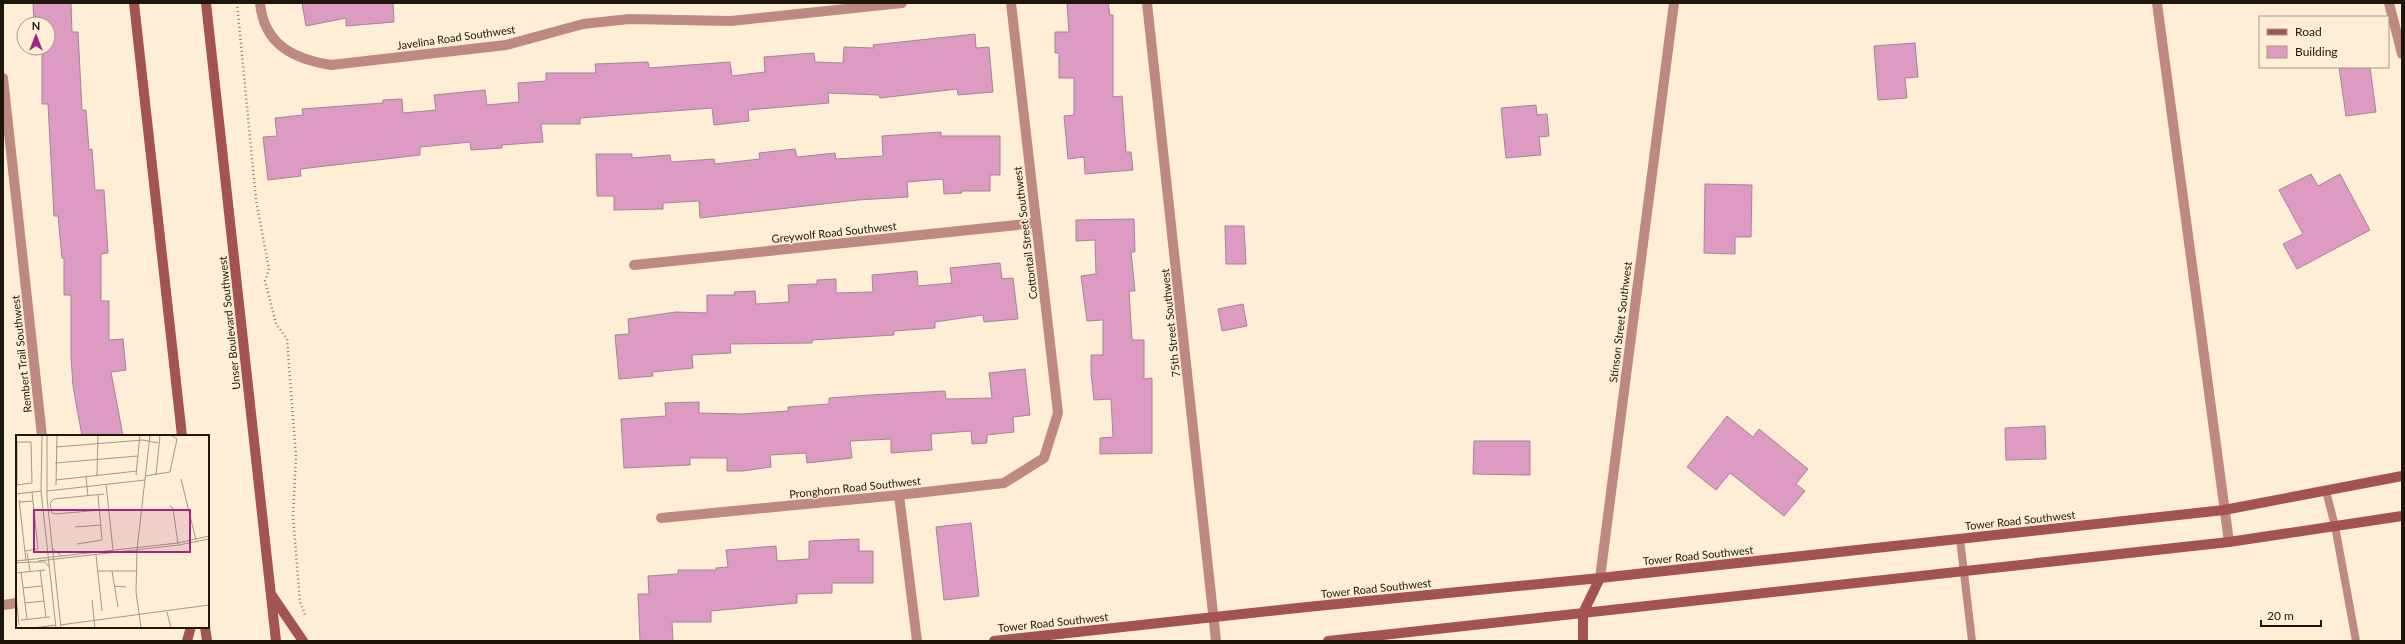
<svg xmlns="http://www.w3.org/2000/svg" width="2405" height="644" font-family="Lato,sans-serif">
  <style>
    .building { fill: #dd9ac2; stroke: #a48596 }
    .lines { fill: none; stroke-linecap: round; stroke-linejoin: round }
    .path { stroke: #8a7f6d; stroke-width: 2.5; stroke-dasharray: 1 3; stroke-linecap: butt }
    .lane { stroke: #c08883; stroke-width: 8 }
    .street { stroke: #c08883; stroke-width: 10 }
    .secondary { stroke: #a45450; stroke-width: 10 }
    .labels { text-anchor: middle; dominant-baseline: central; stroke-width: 3; stroke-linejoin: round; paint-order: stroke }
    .street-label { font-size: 11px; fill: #1d160b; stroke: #fdeed5 }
    .inset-road { fill: none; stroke: #a39884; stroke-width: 1 }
    .view { fill: #a0277d; fill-opacity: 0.15; stroke: #a0277d; stroke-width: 2 }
    .inset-edge { fill: none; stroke: #1d160b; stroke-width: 2 }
  </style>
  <rect width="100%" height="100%" fill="#fdeed5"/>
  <!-- building -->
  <path class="building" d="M33 3H71L72 32H78L82 110H86L89 150 92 149 95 190H104L108 253 101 254V301H109V340L123 339 126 370 111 372 123 436H82L73 386 71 357V295H64V258H62L58 216H54L48 104H42V53L37 54 36 48H48V24H34Z
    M302 3H393L394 22 346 26V18L306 26Z
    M1067 3H1108L1110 15H1113V97L1122 96 1126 152H1131L1133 170 1085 174 1084 157 1068 159 1064 116 1074 115V78H1059V53H1055V32H1069Z
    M975 34 976 48 989 47 993 92 958 95 957 89 880 98 879 95 828 93 829 103 748 110 749 121 714 125 712 108 580 118V124H541L543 142 502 145V148L471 150 470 142 420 147V155L300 169 301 176 268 180 263 137 277 136 275 118 303 115 302 109 383 103V100L402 99 403 113 436 110 434 95 485 90 487 105 519 102 518 83 546 81V73H596L595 64 648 62 649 68 730 62 732 76 765 72 764 57 814 53 815 62 843 63 844 47 874 48 873 45Z
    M1915 43 1918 77 1905 78 1907 98 1878 100 1874 46Z
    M2339 67H2370L2376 112 2346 116Z
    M1536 105 1537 115 1547 114 1549 136 1539 137 1541 155 1506 158 1501 108Z
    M941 132V136H1000V175H990V191H961L962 193 944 194 943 179 907 182 908 197 858 200 700 218 699 201 663 203V209L614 210V196H597L596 154H632V158L670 155 671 162 714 159 715 164 760 159 759 153 795 149 797 157 835 153 836 159 883 156 882 136Z
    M2311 174 2318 186 2340 174 2370 230 2297 269 2283 244 2303 234 2279 190Z
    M1705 184 1752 185 1751 237H1735V254L1704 253Z
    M1134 219 1135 252H1131L1135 291H1129L1132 340H1144V379L1152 378V453L1100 454V438L1113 437 1111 399 1094 400 1091 373V355H1103V320L1087 321 1081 276 1096 274 1095 240 1076 241V220Z
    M1225 226H1244L1246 264H1226Z
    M1000 263 1002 279 1013 278 1018 319 984 322 983 315 935 322V328L894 331V335L812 340V343L730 344 731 353 692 355 693 368 652 372 653 376 619 379 615 335 629 334 628 319 676 312 707 313V295H735L734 292 755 291 756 304 789 302 788 285 817 284V280L836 279V293L873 292 872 275 917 271 918 286 952 283 950 268Z
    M1243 304 1247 326 1222 331 1218 309Z
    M1025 369 1030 415 1013 417 1014 432 987 435V443L972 444 971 431 931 434 932 450 891 453V439L850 441 852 458 807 463 806 453 770 455 771 467 743 471H727V458H690V465L624 468 621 419 666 416 665 403 699 402V413L743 414 788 411V407L829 404V398L870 395 945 391 946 399 992 398 989 373Z
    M1727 416 1753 437 1759 429 1808 469 1796 484 1805 491 1784 516 1730 473 1716 490 1687 467Z
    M2045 426 2046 459 2006 460 2005 428Z
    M1474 441H1530V475L1473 474Z
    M971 523 979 596 944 600 936 527Z
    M859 539V551H873V583H832V593L797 594V603L711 611V622H672L673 641H640L638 594H649L648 576 678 574V570H716V568L728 567 726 550 776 546 777 561 809 559V541Z"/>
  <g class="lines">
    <!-- path -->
    <path class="path" d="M237 3 256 200 269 269 265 281 276 324 287 339 296 457 293 516 300 602 306 617"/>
    <!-- lane -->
    <path class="lane" d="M2326 491 2335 526 2356 641
      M1960 539 1972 641"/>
    <!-- street -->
    <path class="street" d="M260 3C264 45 294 59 331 65L506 45 583 24 629 19 731 21 902 3
      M1147 3 1216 641
      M2157 3 2229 542
      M2389 3 2402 54
      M3 78 42 436
      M634 265 1036 223
      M899 495 917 641
      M661 518 899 495 1004 483 1044 458 1058 413 1011 3
      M1600 578 1674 3
      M3 605 17 603"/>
    <!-- secondary -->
    <path class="secondary" d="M134 3 182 436
      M206 3 276 641
      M271 594 303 641
      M205 627 207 641
      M187 641 191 627
      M994 641 1307 607 1600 578 2224 510 2402 476
      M1328 641 2229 542 2402 516
      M1583 641V613L1600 578"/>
  </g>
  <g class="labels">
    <!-- street labels -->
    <g class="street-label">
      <text transform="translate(456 37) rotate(-8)">Javelina Road Southwest</text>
      <text transform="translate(834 232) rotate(-6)">Greywolf Road Southwest</text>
      <text transform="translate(1025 233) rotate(-97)">Cottontail Street Southwest</text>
      <text transform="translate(1620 322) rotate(-83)">Stinson Street Southwest</text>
      <text transform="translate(229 323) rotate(-96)">Unser Boulevard Southwest</text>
      <text transform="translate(1170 323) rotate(-96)">75th Street Southwest</text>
      <text transform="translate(21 354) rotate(-96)">Rembert Trail Southwest</text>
      <text transform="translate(855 487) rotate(-6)">Pronghorn Road Southwest</text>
      <text transform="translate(2020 520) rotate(-6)">Tower Road Southwest</text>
      <text transform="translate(1698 555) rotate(-6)">Tower Road Southwest</text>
      <text transform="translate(1376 588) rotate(-6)">Tower Road Southwest</text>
      <text transform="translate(1053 622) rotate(-6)">Tower Road Southwest</text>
    </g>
  </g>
  <!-- overview -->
  <g transform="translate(16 435)">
    <rect width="193" height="193" fill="#fdeed5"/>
    <path class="inset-road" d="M26 0 25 56 40 193M31 0V63L45 193M0 7H15L16 48 0 50M1 7V50M40 12 127 5 142 8M39 28 122 21M120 40 124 0M140 40 144 0M81 41 82 0M129 41 154 37 161 4 155 0M70 42 72 61M165 44 180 105M40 45 121 36M90 49 97 115M40 50 41 0M31 56 129 45M0 59 25 56M3 65 10 126M4 67 17 66M153 71 157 73 162 109M84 75 40 79 36 78 34 68 38 64 88 59M59 92 85 90M61 109 86 105 82 60M36 114 46 121M9 116 22 114 16 57M11 118 14 136M80 120 86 176M0 126 162 108 193 101M22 126 163 110 193 104M15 127H29L33 132M0 128 15 127M24 135 30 182M82 136H120M96 136 102 172M5 137 11 184M0 138 29 135M98 151 110 152M7 153 26 151M0 161 3 190M76 165 79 193M9 168 28 166M151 177 155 193M5 185 34 182M44 190 193 170M17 193 40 190M125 193 120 157 121 115 134 0"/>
    <path class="view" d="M18 75H174V117H18Z"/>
    <rect width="193" height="193" class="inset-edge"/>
  </g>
  <!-- border -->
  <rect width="2405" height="644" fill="none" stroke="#1d160b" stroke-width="8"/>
  <!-- legend -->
  <rect x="2259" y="16" width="130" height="52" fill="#fdeed5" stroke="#a39884"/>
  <rect x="2267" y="29" width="20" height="6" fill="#a45450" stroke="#a39884"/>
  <text x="2295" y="36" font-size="12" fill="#1d160b">Road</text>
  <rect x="2267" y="46" width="20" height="12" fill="#dd9ac2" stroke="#a39884"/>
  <text x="2295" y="56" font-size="12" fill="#1d160b">Building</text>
  <!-- north arrow -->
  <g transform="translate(36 36)"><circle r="19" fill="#fdeed5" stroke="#a39884"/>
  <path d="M0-3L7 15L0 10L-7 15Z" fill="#a0277d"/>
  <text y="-6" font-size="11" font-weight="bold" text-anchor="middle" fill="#1d160b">N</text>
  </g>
  <!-- scale -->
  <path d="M2261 620v6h60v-6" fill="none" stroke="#1d160b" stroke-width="2"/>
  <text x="2267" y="620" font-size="12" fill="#1d160b" stroke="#fdeed5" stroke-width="3" paint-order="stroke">20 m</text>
</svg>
